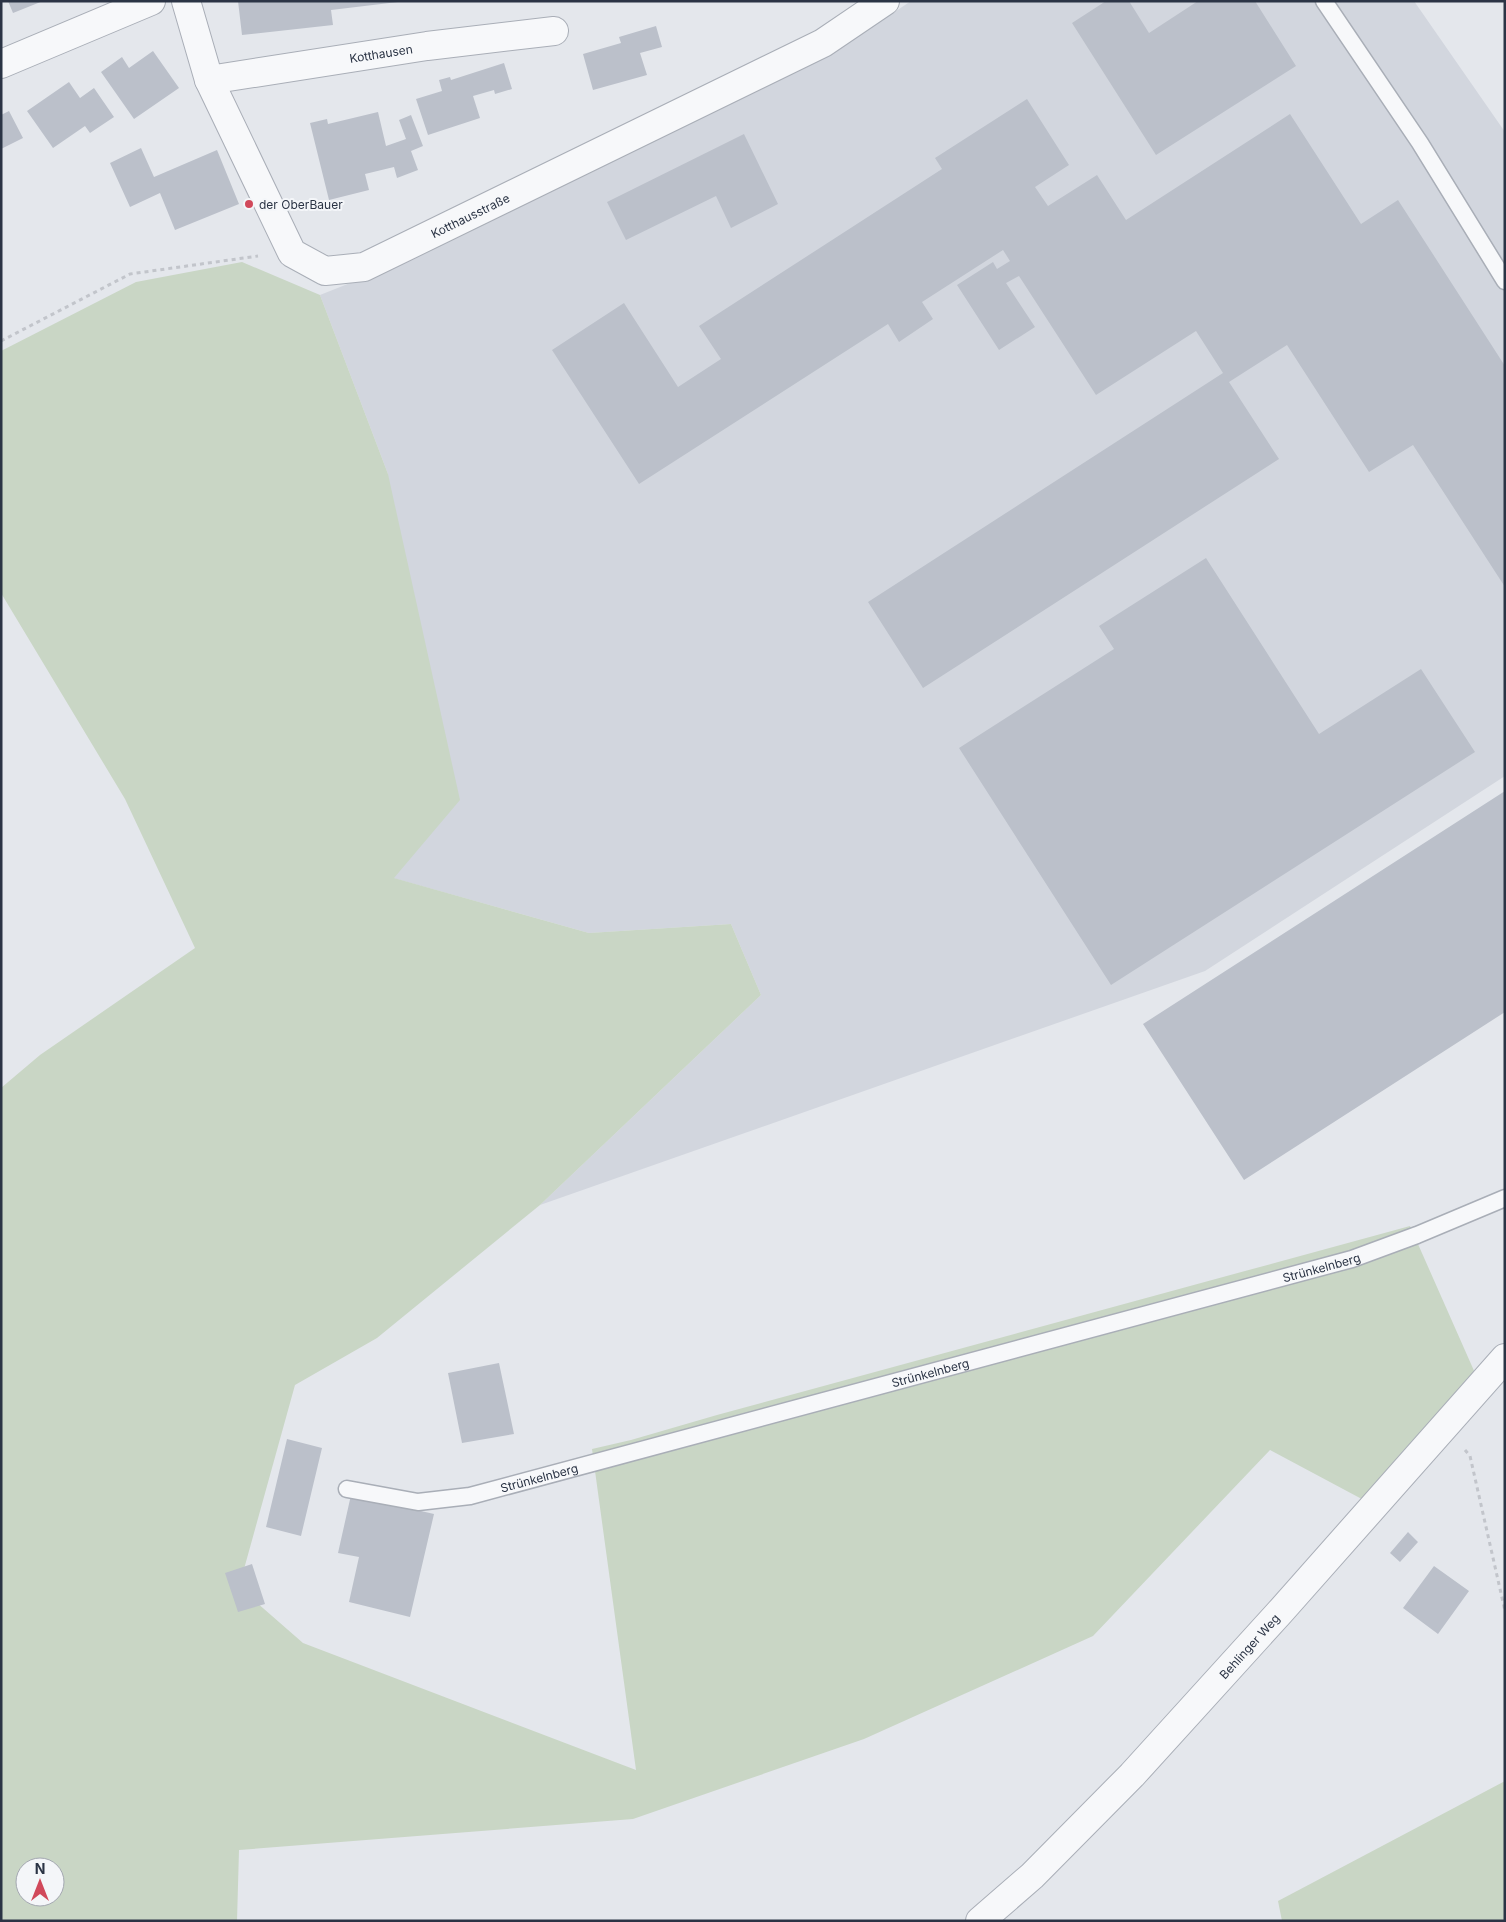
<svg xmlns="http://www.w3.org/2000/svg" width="1506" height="1922" font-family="Inter,sans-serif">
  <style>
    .built { fill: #d2d6de }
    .green { fill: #c9d6c5; fill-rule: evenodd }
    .building { fill: #bbc0ca }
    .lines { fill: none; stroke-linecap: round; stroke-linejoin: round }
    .lane-casing { stroke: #a9aeb7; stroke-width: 19 }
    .street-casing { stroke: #a9aeb7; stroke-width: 30 }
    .path { stroke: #c2c5cb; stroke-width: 3; stroke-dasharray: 4 4; stroke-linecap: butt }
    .lane { stroke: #f7f8fa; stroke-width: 16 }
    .street { stroke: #f7f8fa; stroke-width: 28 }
    .poi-dot { fill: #d1495b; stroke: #f4f6f9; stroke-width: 2 }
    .labels { text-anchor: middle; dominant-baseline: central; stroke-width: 4; stroke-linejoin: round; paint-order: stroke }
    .street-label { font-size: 12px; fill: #2b3445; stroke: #f4f6f9 }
    .poi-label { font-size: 12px; fill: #2b3445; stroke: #f4f6f9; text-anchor: start }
  </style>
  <rect width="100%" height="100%" fill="#e4e7ec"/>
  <!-- built -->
  <path class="built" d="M911 1H1414L1505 132V776L1205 971 540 1205 761 995 731 924 589 933 393 878 388 474 320 295 418 256 835 52Z"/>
  <!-- green -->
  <path class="green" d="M242 262 320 295 388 474 460 800 394 878 589 933 731 924 761 995 540 1205 377 1338 295 1385 239 1587 303 1643 636 1770 592 1449 631 1440 717 1415 1410 1226 1475 1373 1373 1505 1270 1450 1093 1636 864 1739 633 1819 239 1850 237 1921H1V1088L40 1055 195 948 125 799 1 593V351L136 282ZM25 1867H55V1897H25Z
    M1505 1781V1921H1282L1278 1901Z"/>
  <!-- building -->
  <path class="building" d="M8 1H43L13 13Z
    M238 1H398V2L331 10 333 25 242 35Z
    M1106 1H1129L1149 33 1198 1H1255L1296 66 1156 155 1072 23Z
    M656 26 662 47 640 53 647 75 593 90 583 54 621 43 619 37Z
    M153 51 179 88 134 119 101 72 122 57 129 68Z
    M504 63 512 89 495 94 494 90 473 96 480 118 428 135 416 99 442 91 439 80 450 77 451 80Z
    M69 82 80 98 94 88 114 117 90 133 85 126 53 148 27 111Z
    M1027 99 1069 165 1035 187 1048 206 1097 175 1126 220 1290 114 1361 224 1398 200 1505 366V587L1413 445 1369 472 1287 345 1229 382 1279 459 923 688 868 602 1223 373 1196 331 1096 395 1019 276 1006 283 1035 327 999 350 957 285 993 262 997 269 1010 261 1003 250 922 302 933 319 899 342 888 324 639 484 552 350 624 303 678 387 721 359 699 326 942 169 935 158Z
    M9 111 23 138 1 149V115Z
    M378 112 386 146 406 139 399 120 411 115 423 146 411 151 418 170 397 178 394 167 365 174 369 190 329 200 310 123 327 119 328 124Z
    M744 134 778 204 731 228 716 196 626 240 607 202Z
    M141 148 154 177 217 150 239 204 175 230 160 193 130 207 110 163Z
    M1206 558 1319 734 1421 669 1475 752 1111 985 959 748 1114 649 1099 626Z
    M1505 791V1012L1244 1180 1143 1024Z
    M499 1363 514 1434 462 1443 448 1373Z
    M287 1439 322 1448 301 1536 266 1527Z
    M351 1495 434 1514 410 1617 349 1602 359 1557 338 1553Z
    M1408 1532 1418 1542 1400 1562 1390 1553Z
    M252 1564 265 1604 238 1612 225 1573Z
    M1434 1566 1469 1591 1438 1634 1403 1608Z"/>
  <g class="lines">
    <!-- lane casing -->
    <g class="lane-casing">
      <g id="lane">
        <path d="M1324 1 1420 143 1505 281"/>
        <path id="s1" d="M347 1489 418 1502 470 1496 1352 1259 1417 1235 1505 1198"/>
      </g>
    </g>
    <!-- street casing -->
    <g class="street-casing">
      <g id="street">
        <path id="s2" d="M186 1 209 80 292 253 325 271 364 267 823 43 885 1"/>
        <path d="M1 64 151 1"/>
        <path id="s3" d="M209 80 427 46 554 31"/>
        <path id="s4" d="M980 1921 1032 1876 1132 1775 1280 1612 1505 1358"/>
      </g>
    </g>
    <!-- path -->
    <path class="path" d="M1 341 130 274 258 256
      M1465 1450 1470 1456 1505 1611"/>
    <!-- lane -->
    <use href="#lane" class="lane"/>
    <!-- street -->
    <use href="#street" class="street"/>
  </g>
  <!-- markers -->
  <circle class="poi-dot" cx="249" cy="204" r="5"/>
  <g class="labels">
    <!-- street labels -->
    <g class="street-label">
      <text stroke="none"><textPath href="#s3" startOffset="174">Kotthausen</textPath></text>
      <text stroke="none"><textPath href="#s2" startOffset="469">Kotthausstraße</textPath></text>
      <text stroke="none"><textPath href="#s1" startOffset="1006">Strünkelnberg</textPath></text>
      <text stroke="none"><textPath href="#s1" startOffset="601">Strünkelnberg</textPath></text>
      <text stroke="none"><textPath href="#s1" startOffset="196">Strünkelnberg</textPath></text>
      <text stroke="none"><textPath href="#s4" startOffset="385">Behlinger Weg</textPath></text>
    </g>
    <!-- poi labels -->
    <g class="poi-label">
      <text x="259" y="204">der OberBauer</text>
    </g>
  </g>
  <!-- border -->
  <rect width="1506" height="1922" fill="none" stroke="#2b3445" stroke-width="5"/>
  <!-- north arrow -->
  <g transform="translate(40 1882)"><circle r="24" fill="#f4f6f9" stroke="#a4a8b1"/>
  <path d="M0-4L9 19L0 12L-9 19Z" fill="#d1495b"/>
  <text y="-8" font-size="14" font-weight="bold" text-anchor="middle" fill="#2b3445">N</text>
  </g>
</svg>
